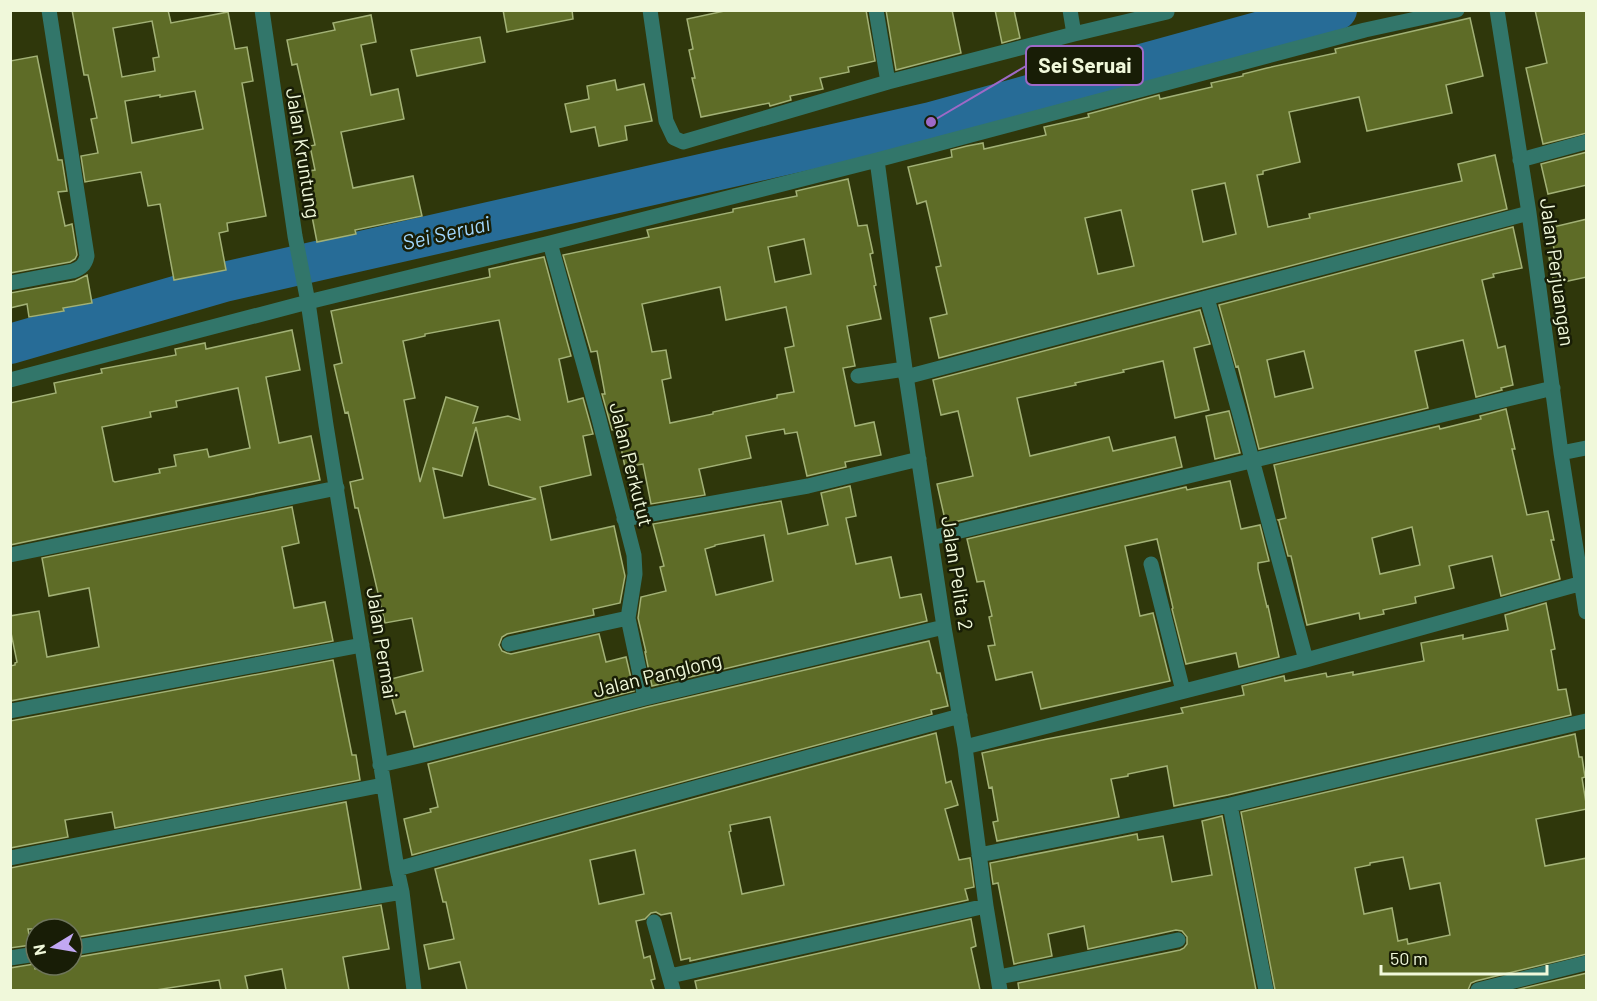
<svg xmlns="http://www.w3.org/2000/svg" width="1597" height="1001" font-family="Barlow,sans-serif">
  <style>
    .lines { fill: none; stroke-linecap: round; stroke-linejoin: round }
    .river { stroke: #276c97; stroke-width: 40 }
    .building { fill: #5e6c27; stroke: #a2b176; stroke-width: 1.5; fill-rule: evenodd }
    .minor { stroke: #32766a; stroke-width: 15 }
    .labels { text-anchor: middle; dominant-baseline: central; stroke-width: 5; stroke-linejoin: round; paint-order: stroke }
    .street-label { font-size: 20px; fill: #f0f8da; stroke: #181d06 }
    .water-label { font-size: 21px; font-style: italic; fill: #a1d6fc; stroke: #181d06 }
    .leader { fill: none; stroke: #9e69c7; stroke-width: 2 }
    .callout-dot { fill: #9e69c7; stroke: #181d06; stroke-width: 2 }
    .callout { fill: #181d06; stroke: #9e69c7; stroke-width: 2 }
    .callout-label { font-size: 21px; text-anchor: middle; font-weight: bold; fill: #f0f8da }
  </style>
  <rect width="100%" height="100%" fill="#2f370b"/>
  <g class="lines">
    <!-- river -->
    <path class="river" d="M10 344 224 282 931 122 1337 10"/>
  </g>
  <!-- building -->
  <path class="building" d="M72 10H168L171 23 228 12 235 49 247 47 253 81 242 83 266 216 227 223 228 231 219 233 226 270 174 280 160 204 148 206 141 172 85 182 81 156 98 153 91 119 97 118 88 75H84ZM152 21 159 57 153 58 155 71 122 77 113 28ZM195 91 203 129 132 143 125 101 160 95V97Z
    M503 10H572L573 19 507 32Z
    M729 10H866L875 61 848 67 849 72 820 78 823 89 790 96 791 100 770 106 769 103 701 117 692 78H695L689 50 693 49 687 19Z
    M886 10H952L961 53 896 70Z
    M995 10H1014L1020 38 1002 43Z
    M1535 10H1587V133L1543 144 1526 68 1547 63Z
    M371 15 376 42 361 45 371 95 398 89 404 119 341 132 353 188 413 176 422 216 355 230 356 234 317 242 309 201 314 200 308 171 315 170 310 146 315 145 297 64 292 65 287 40 335 30 333 23Z
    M1470 18 1483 76 1446 85 1452 113 1367 131 1359 97 1289 112 1300 162 1263 171V174L1257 175 1268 227 1310 218 1309 214 1462 181 1458 164 1495 155 1507 209 939 358 930 318 947 314 936 267 941 266 926 201 917 204 908 167 952 157 951 150 967 146 983 143 984 149 1046 135 1044 127 1089 117 1088 114 1159 95 1160 99 1212 87 1211 83 1243 76V74L1267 68 1336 53 1335 49ZM1225 183 1236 234 1203 242 1192 190ZM1121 210 1134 266 1098 274 1085 218Z
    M480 37 485 62 417 76 411 50Z
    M37 56 58 160H62L67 191 58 192 65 226 72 224 77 255 75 259 70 262 10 273V61Z
    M615 80 617 90 644 84 652 121 625 126 627 140 599 146 595 127 571 132 565 104 589 99 587 86Z
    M1587 152V185L1548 194 1541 164Z
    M848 179 858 226 867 225 873 253 870 254 876 285 874 286 881 319 847 326 855 366 843 368 855 426 874 422 881 455 845 462 846 467 807 476 797 432 785 434 784 429 746 436 751 458 699 469 705 495 651 504 643 464 625 467 617 429 612 430 602 394H605L597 351 591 352 563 255 649 237 647 230 733 212V209L797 196 796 191ZM804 239 811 274 775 282 768 247ZM720 287 726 320 786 307 794 346 785 348 794 392 777 395V398L713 412V414L670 423 662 380 671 378 666 350 652 352 642 304Z
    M1587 219V277L1554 284 1549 258 1556 257 1549 228Z
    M1513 227 1522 268 1493 274 1494 277 1482 280 1498 348 1505 346 1513 385 1501 388 1502 390 1476 397 1463 340 1415 351 1428 408 1259 449 1238 366 1236 367 1219 305ZM1304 351 1313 388 1275 397 1267 360Z
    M544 257 571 356 559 359 568 402 583 398 593 434 583 436 591 475 540 487 551 540 614 526 625 576 620 603 593 609 594 615 507 634 502 637 499 645 502 651 507 653 511 654 599 634 606 662 626 657 634 691 414 747 405 711 396 714 387 680 423 671 412 618 385 623 358 508H355L350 482 363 479 348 412 345 413 334 365 342 363 331 311 490 277 489 269ZM499 320 520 420 508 416 473 423 478 407 446 397 420 482 404 400 415 398 403 341 425 336V334ZM476 427 489 485 536 499 444 518 433 468 462 476Z
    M87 275 92 303 63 308 64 311 29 317 27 304 10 308V293L75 281Z
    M1200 310 1210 344 1194 348 1209 410 1175 418 1163 361 1123 370 1124 372 1075 383 1076 385 1017 398 1030 456 1109 437 1113 451 1175 437 1182 467 946 524 937 484 973 476 958 411 941 415 933 380Z
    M292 330 300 370 266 377 279 443 311 436 320 480 10 545V403L56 393 54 383 102 373 101 369 176 355 175 349 205 343 206 349ZM238 388 250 448 209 457 207 449 174 455 176 466 159 469 160 473 115 482 113 481 102 427 151 417 150 412 177 407 176 401Z
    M1506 409 1515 449H1512L1527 515 1548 511 1554 540H1551L1560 579 1501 596 1492 556 1449 566 1454 588 1415 597 1416 603 1383 610 1384 614 1360 619 1359 613 1307 625 1291 556H1288L1279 521 1278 520 1286 518 1274 465 1439 426 1440 429 1481 419 1480 416ZM1412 527 1420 565 1380 574 1372 538Z
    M1229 411 1240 453 1215 459 1206 416Z
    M1230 481 1241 529 1260 525 1269 561 1258 563V569L1267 607 1268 606 1279 657 1239 667 1236 653 1186 664 1172 609 1173 608 1157 539 1125 546 1140 616 1153 613 1170 681 1041 709 1032 672 996 680 988 646 995 645 989 617 992 616 984 581 977 582 967 539 1186 487 1187 490Z
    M850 486 856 516 846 518 856 564 891 557 900 598 921 594 927 621 652 686 645 652H646L638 618 641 597 666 591 660 567 664 566 653 524 781 501 788 534 828 525 821 493ZM764 535 773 581 716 595 705 549 715 546V545Z
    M292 507 299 543 282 547 294 608 325 602 333 641 10 701V666L15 665V663L17 662 10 628V616L39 611 47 657 99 647 89 588 49 596 42 558Z
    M1546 603 1555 649 1551 650 1558 690 1566 689 1571 715 1228 795 1174 806 1167 766 1128 774V776L1111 779 1119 817 997 841 993 822 998 821 992 787 989 788 982 753 1047 739 1183 713 1181 708 1244 695 1242 686 1284 676 1285 681 1326 673 1327 677 1353 672V675L1424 661 1421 643 1463 635V639L1508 630 1505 615Z
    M929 641 937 673H940L948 706 931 710 932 714 412 855 404 819 431 812 430 809 438 807 428 764 647 707Z
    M333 660 352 755H356L360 780 115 828 112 812 65 820 68 837 10 848V721Z
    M936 733 946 783 951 781 958 805 945 809 959 860 970 858 974 887 965 889 968 900 690 961V958L681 960 671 913 661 915 656 912 651 913 645 919 636 921 644 958 650 956 655 979 651 980 654 990H467L460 962 429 969 424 945 454 939 446 902H443L435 869ZM770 817 784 885 742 894 729 832 731 831 730 825ZM635 850 644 894 599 904 590 860Z
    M1575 734 1579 757H1582L1585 777 1582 778 1587 809 1536 819 1545 866 1587 858V954L1476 981 1471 983 1468 990H1275L1241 812ZM1403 857 1410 889 1440 883 1450 935 1408 944 1407 939 1398 941 1392 908 1364 914 1355 868 1370 865V863Z
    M346 802 361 889 72 938V929H28L31 945 10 948V868Z
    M1222 816 1256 990H1019L1018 983 1180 950 1184 948 1187 944V937L1182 931 1176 930 1088 949 1084 926 1048 934 1052 956 1014 964 998 883 993 884 990 863 1137 834 1138 840 1163 836 1172 882 1212 875 1202 821Z
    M381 905 389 949 343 957 349 990H286L282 969 245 976 248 990H221L219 980 156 990H10V968L34 964 35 969 58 965H72V958Z
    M971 919 976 946 971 948 980 990H697L695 981Z
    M1587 973V990H1516Z"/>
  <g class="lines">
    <!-- minor -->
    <path class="minor" d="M262 10 295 236 308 302 326 425 367 677 397 869 402 892 414 990
      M650 10 666 121 674 138 683 142 888 82 1074 34 1167 12
      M876 10 888 82
      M1070 10 1074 34
      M1497 10 1529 213 1561 453 1586 612
      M877 160 905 369 944 627 965 747 986 906 1000 990
      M1520 160 1586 142
      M550 243 598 415 634 555 635 574 628 618 645 698
      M10 283 73 271C81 268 85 265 87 256L49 10
      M1207 298 1240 415 1306 660
      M858 376 905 369
      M906 377 1529 213
      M10 380 308 302 550 243 877 160 1365 30 1457 10
      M1561 453 1586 448
      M624 519 808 486 919 459
      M931 538 1553 388
      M10 555 337 488
      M1151 564 1183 691
      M509 644 628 618
      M10 711 362 645
      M965 747 1306 660 1586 582
      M380 765 427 754 645 698 944 627
      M1230 805 1266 990
      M979 855 1230 805 1586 721
      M10 858 383 785
      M397 869 960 716
      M654 922 673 990
      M72 948 402 892
      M10 958 36 954
      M670 976 986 906
      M999 977 1178 940
      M1478 990 1586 963"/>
  </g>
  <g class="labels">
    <!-- street labels -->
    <g class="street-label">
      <text transform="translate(304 153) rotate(81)">Jalan Kruntung</text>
      <text transform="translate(1558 272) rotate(82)">Jalan Perjuangan</text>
      <text transform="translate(632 464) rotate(76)">Jalan Perkutut</text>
      <text transform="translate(958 573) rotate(81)">Jalan Pelita 2</text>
      <text transform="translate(383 643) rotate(81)">Jalan Permai</text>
      <text transform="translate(657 674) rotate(-14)">Jalan Panglong</text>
    </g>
    <!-- water labels -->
    <g class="water-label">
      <text transform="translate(446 232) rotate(-13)">Sei Seruai</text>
    </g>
  </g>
  <!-- callouts -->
  <path class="leader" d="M931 122L1026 66"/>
  <circle class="callout-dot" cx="931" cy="122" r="6"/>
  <rect class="callout" x="1026" y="46" width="117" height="39" rx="6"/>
  <g class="callout-label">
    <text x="1085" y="73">Sei Seruai</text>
  </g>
  <!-- border -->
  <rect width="1597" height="1001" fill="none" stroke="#f0f8da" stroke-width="24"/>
  <!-- north arrow -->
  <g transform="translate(54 947) rotate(259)"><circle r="28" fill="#181d06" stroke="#6e755b" stroke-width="1.5"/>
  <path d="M0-4.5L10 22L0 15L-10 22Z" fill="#c2a8f3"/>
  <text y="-9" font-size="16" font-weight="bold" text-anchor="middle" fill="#f0f8da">N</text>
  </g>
  <!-- scale -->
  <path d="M1381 965v9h166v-9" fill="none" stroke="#f0f8da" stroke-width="3"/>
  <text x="1390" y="965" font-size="18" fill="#f0f8da" stroke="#181d06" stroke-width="4.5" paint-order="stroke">50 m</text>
</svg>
